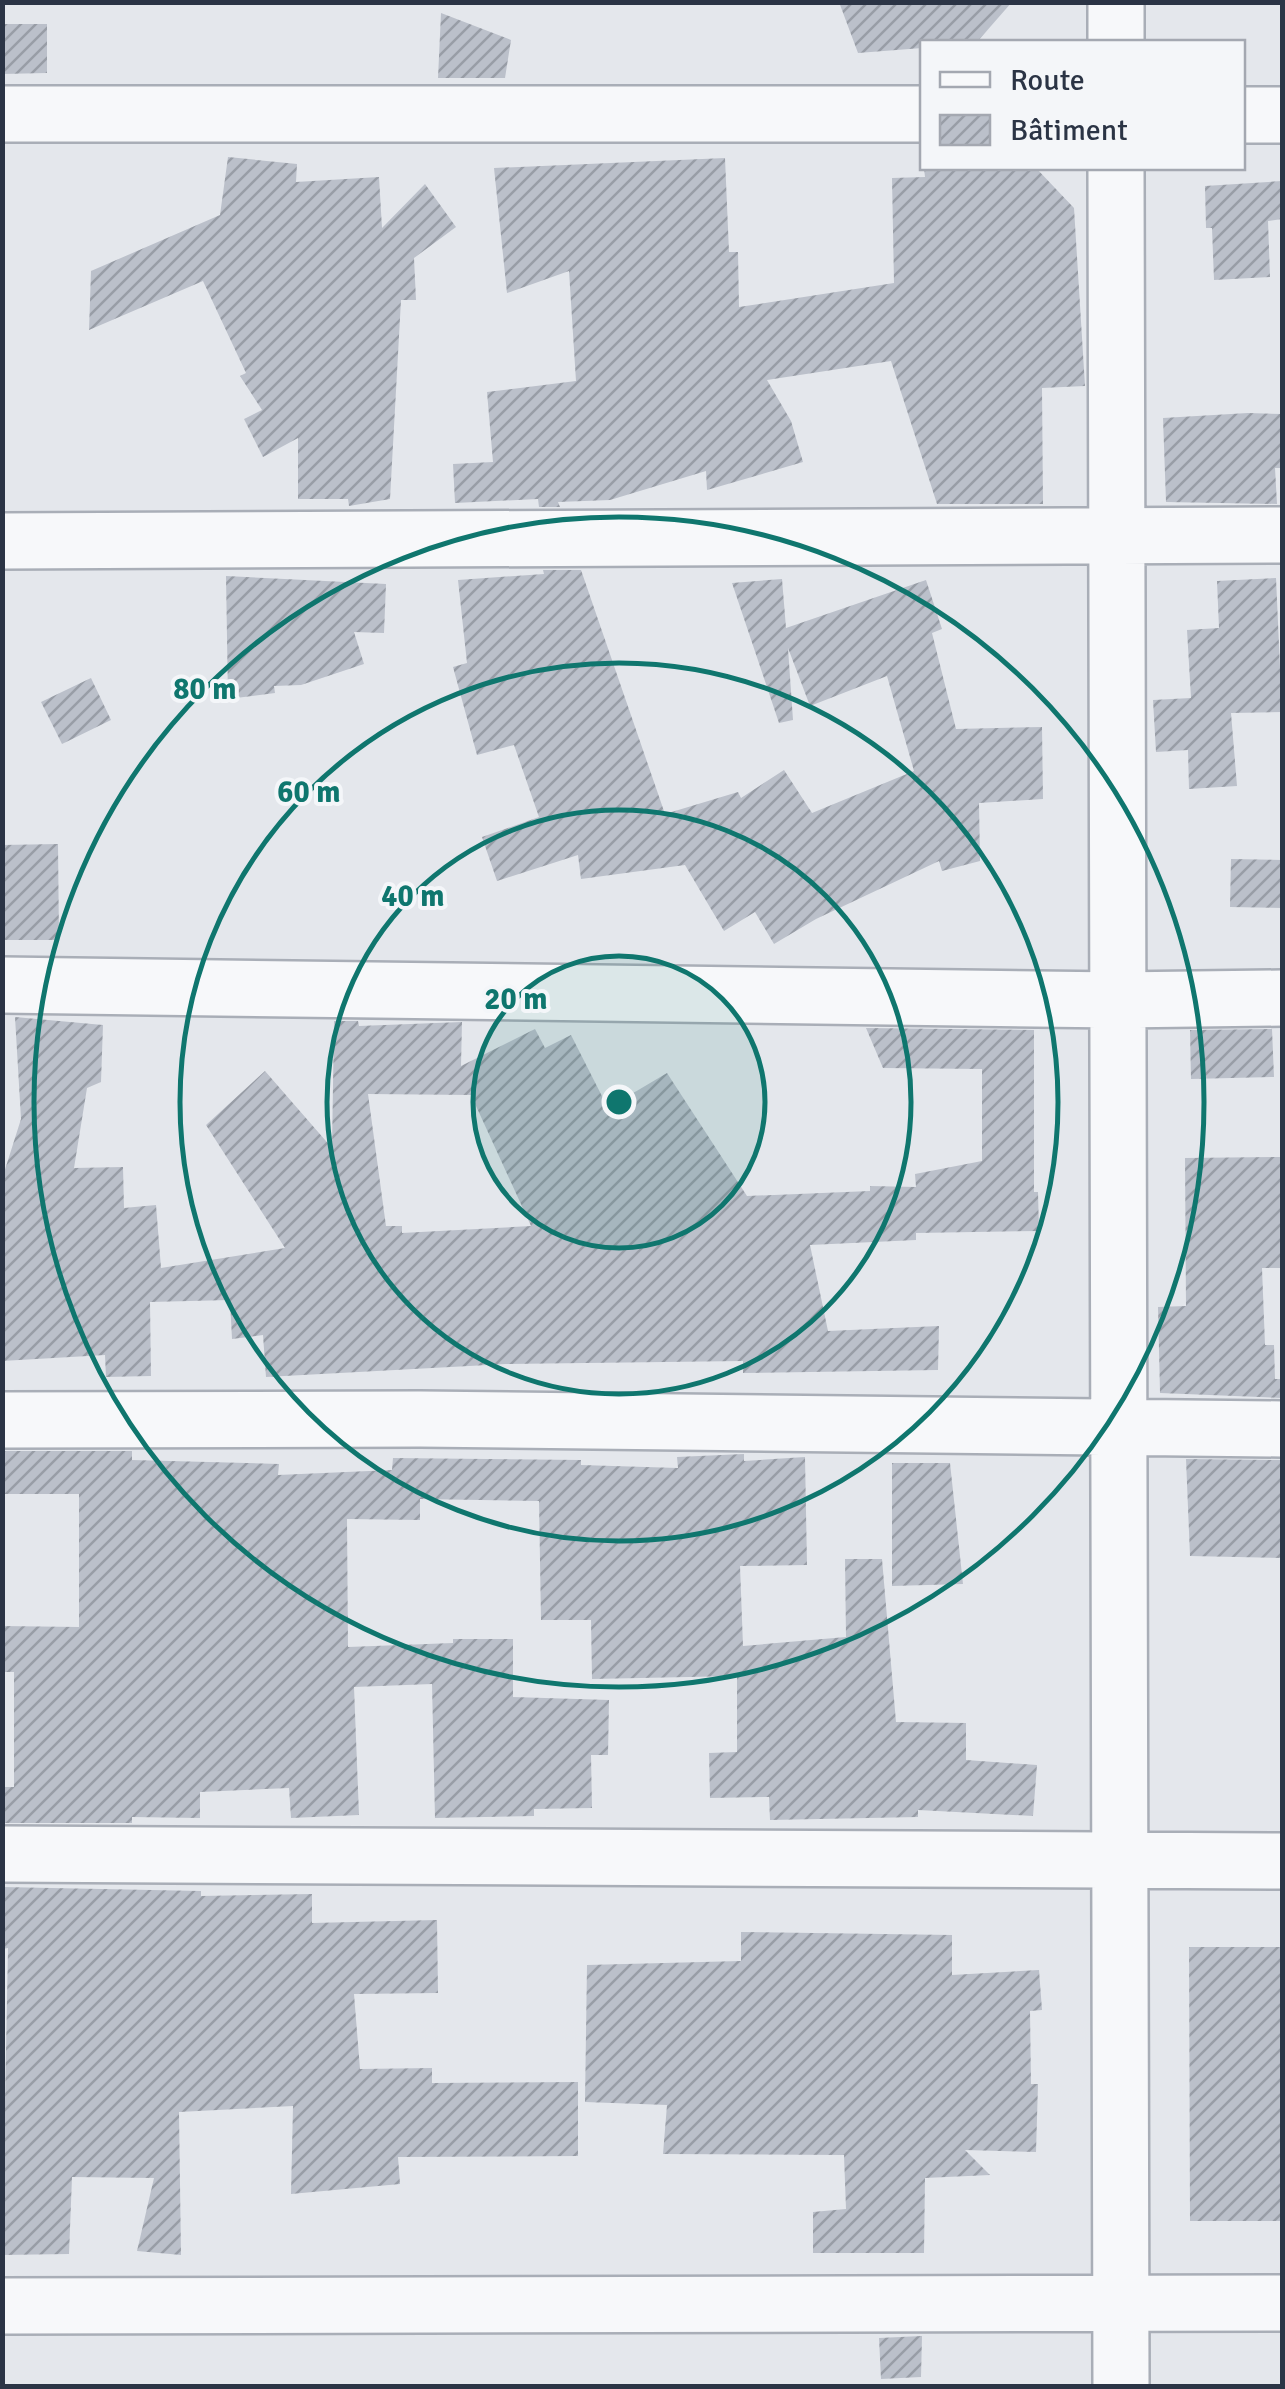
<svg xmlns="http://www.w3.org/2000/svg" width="1285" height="2389" font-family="Signika,sans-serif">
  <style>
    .building { fill: url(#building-hatch); fill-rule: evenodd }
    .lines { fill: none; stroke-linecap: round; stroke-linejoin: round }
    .street-casing { stroke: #a9aeb7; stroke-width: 60 }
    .street { stroke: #f7f8fa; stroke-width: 55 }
    .ring { fill: none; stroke: #0f766e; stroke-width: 5 }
    .centre { fill: #0f766e; stroke: #f4f6f9; stroke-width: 5 }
    .ring-label { font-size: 30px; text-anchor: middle; font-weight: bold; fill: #0f766e; stroke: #f4f6f9; stroke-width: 8; stroke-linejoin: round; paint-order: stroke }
  </style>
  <defs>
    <pattern id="building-hatch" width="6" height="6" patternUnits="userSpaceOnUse" patternTransform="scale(2.5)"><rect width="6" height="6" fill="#bbc0ca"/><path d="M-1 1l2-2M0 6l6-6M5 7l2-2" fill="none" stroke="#989da6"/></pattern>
  </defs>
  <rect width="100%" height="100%" fill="#e4e7ec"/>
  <!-- building -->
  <path class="building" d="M839 2H1012L977 42H922V48L858 53Z
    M441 13 511 40 505 78H438Z
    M2 24H47V73L2 74Z
    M228 157 297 164 296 182 379 177 382 228 425 184 456 227 414 258 416 300H401L390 499 349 506 348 499H298V438L263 457 244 419 262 410 240 376 246 373 203 281 89 330 91 271 220 215Z
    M725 158 729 252H738L739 307 894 283 892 178 925 177 924 168H1036L1074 208 1085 386 1042 388 1043 504H937L891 361 767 380 791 421 803 462 707 490 706 471 610 500 558 502 560 507H539L538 499 455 503 453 464 493 462 487 392 576 381 569 271 507 293 494 168Z
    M1282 181V219L1268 221 1270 277 1214 280 1212 228H1206L1205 186Z
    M1248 413 1282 414V468H1275L1277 504 1166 502 1163 418Z
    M543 570H581L665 814 738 792 741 798 784 770 812 813 914 771 887 676 810 706 788 648 793 720 779 723 732 583 782 579 786 628 926 580 942 629 932 633 956 729 1042 727 1043 799 979 803 980 861 942 871 939 861 816 919 774 944 755 912 724 931 685 865 581 879 578 855 497 881 482 837 539 817 514 745 477 755 453 667 467 663 458 580 544 574Z
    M226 576 386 584 384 633 354 632 364 664 301 685 274 686 275 693 228 699Z
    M1276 578 1282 712 1231 713 1237 786 1189 789 1188 750 1156 752 1153 700 1191 698 1187 630 1219 628 1217 581Z
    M91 678 111 720 62 744 41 702Z
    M58 844 59 940H2V845Z
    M1231 859 1282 860V908L1230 907Z
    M15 1017 103 1025 101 1082 87 1088 74 1168 123 1167 124 1208 156 1205 161 1268 285 1248 206 1125 265 1071 332 1148 334 1021H358L359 1026 462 1022 461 1066 535 1029 545 1048 571 1035 608 1108 667 1073 747 1196 870 1191V1186L916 1187 915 1174 982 1161V1069L883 1068 866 1028 1034 1030V1192H1038L1039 1231 916 1233V1240L810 1245 828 1331 939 1326 938 1370 743 1373V1361L506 1364 266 1377 263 1335 232 1339 230 1300 150 1302 151 1376 106 1377 105 1355 2 1361V1179L21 1119ZM368 1094 471 1095 531 1226 402 1233V1226H386Z
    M1272 1029 1274 1077 1191 1079 1190 1030Z
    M1282 1157V1268H1262L1265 1345H1274L1275 1379H1282V1398L1160 1393 1158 1307 1186 1306 1185 1158Z
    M2 1451H132V1460L279 1464 278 1475 392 1470 393 1458 581 1460V1465L678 1468 677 1457 744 1454V1461L805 1457 807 1565 740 1566 743 1646 846 1637 845 1559H882L896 1722 966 1723V1760L1037 1765 1033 1816 918 1810V1817L770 1820 769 1797 710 1798 709 1753 737 1752V1676L592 1679 591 1620H541L539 1501 420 1499V1520L347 1519 348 1647 453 1643V1639H513V1697L609 1700 608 1755H591L592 1808 534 1809V1816L435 1818 432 1684 354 1687 359 1815 291 1818 289 1788 200 1792V1818L132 1817V1823H2V1787H14V1672H2V1626L79 1627V1494H2Z
    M1186 1459 1282 1460V1558L1190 1556Z
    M892 1463H950L963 1584 892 1586Z
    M2 1887 201 1891V1896L312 1894V1923L437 1920 438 1993 354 1994 360 2069 432 2068V2083L578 2082V2156L398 2157 400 2184 291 2194 293 2106 179 2112 181 2255 137 2251 154 2178 72 2177 69 2254 2 2255 8 1948 2 1949Z
    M741 1932 952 1935V1975L1039 1970 1042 2010 1030 2011 1031 2084H1038L1036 2152 965 2150 990 2175 925 2178 924 2253H813V2212L846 2209 844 2155 663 2154 667 2105 585 2102 587 1965 741 1961Z
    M1189 1947H1282V2221H1190Z
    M922 2336 921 2377 881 2379 879 2338Z"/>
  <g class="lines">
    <!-- street casing -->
    <g class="street-casing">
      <path id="street" d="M1116 2V42
        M2 114H922
        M1242 115H1282
        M1116 168 1121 2386
        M2 541 1282 535
        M2 985 1118 1000 1282 998
        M2 1420 420 1419 1282 1429
        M2 1854 1282 1861
        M2 2306 1282 2303"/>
    </g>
    <!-- street -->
    <use href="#street" class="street"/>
  </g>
  <!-- distance rings -->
  <circle cx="619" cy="1102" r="146" fill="#0f766e" fill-opacity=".12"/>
  <g class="ring">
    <circle cx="619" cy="1102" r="146"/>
    <circle cx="619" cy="1102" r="292"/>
    <circle cx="619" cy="1102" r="439"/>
    <circle cx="619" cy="1102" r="585"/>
  </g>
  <circle cx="619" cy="1102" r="15" class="centre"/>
  <g class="ring-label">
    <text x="205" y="699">80 m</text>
    <text x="309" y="802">60 m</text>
    <text x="413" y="906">40 m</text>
    <text x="516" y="1009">20 m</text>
  </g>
  <!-- border -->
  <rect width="1285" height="2389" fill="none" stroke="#2b3445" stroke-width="10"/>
  <!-- legend -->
  <rect x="920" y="40" width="325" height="130" fill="#f4f6f9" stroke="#a4a8b1" stroke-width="2.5"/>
  <rect x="940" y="72" width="50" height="15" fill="#f7f8fa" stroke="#a4a8b1" stroke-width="2.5"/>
  <text x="1010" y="90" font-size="30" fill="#2b3445">Route</text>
  <rect x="940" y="115" width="50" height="30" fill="url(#building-hatch)" stroke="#a4a8b1" stroke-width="2.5"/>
  <text x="1010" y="140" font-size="30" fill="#2b3445">Bâtiment</text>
</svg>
